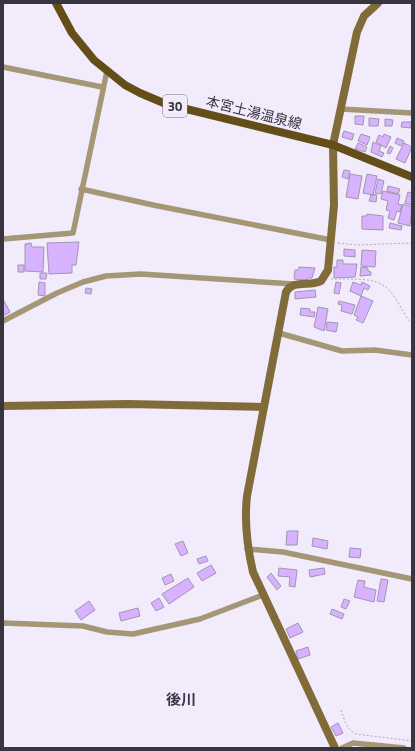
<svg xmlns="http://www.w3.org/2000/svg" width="415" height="751" font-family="'Titillium Web','Noto Sans JP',sans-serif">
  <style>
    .building { fill: #d7b3ff; stroke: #a195af }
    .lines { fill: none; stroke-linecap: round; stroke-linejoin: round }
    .path { stroke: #b0aab8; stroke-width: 1; stroke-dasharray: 2 2; stroke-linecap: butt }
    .street { stroke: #a59675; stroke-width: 5.5 }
    .secondary { stroke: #816b38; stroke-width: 8 }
    .primary { stroke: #634e19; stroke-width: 8 }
    .labels { text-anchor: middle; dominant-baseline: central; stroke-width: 3.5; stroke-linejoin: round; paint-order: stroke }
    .shield { fill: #f2ebfb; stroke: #706c77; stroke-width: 1 }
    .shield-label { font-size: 13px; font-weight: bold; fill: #39353f }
    .street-label { font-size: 14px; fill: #39353f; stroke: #f2ebfb }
    .neighbourhood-label { font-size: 15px; font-weight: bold; fill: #3f354a; stroke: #f2ebfb }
  </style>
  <rect width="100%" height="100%" fill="#f2ebfb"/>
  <!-- building -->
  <path class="building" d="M355 116H364L363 125 355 124Z
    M369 118 379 119 378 126H369Z
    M385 119 393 120 392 126H385Z
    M402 122H411V128L401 127Z
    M344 131 354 134 352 140 342 137Z
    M361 134 370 137 367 145 358 141Z
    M384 134 391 137 386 148 376 142 379 135 383 137Z
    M397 138 404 141 401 146 395 143Z
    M373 142 381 146 379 151 384 153 382 157 371 152Z
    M358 143 367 147 365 152 355 149Z
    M404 143 412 147 405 163 396 159Z
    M390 146 393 148 390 154 387 153Z
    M344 170 350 171 348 179 342 177Z
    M350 174 362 176 358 199 346 197Z
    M367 174 377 176 373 195 363 193Z
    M378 179 384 181 381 194 375 193Z
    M388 186 400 189 398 194 387 191Z
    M383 191 400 195 398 204 402 205 400 212 397 211 394 220 388 218 390 211 386 210 388 201 381 199Z
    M408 192 412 193V205L405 203Z
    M373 194 377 195 376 202 369 201 371 195 373 196Z
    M403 204 412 207 410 226 398 223Z
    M367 214 383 216V230L362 229V216H367Z
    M390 223 402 226 401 230 389 228Z
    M79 242 76 265H72V273L49 274 47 243Z
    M31 243 32 247H44L43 272 25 271V244Z
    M344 249 355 250V257L344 256Z
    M362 250 376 251 375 267 361 266Z
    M337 260H343V264H357L355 277 334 278V267H337Z
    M18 265H24V272H18Z
    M299 267 315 268 312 278H308L307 280 294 279 295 270H298Z
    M361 267 368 268V271L371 272V275L360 276Z
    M40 273H47L46 279H40Z
    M39 282 45 283V296L38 295Z
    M336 282 341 283 339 294 334 293Z
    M353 282 361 285 362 282 370 286 368 290 364 288 361 296 350 291Z
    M86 288 92 289 91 294 85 293Z
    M315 290 316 297 295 299V292Z
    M361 296 373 301 363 323 356 320 358 317 354 315Z
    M3 299 10 312 3 316Z
    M339 301 355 305 352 314 341 311 342 305 338 304Z
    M318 307 328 309 324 331 314 327Z
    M301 308 310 309V312H315L314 317 300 315Z
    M327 322 338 323 336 332 326 330Z
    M287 531H298L297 545H286Z
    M313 538 328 541 327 549 312 546Z
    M183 541 188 553 181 556 175 544Z
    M350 548 361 549 360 558 349 557Z
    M206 556 208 561 199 564 197 559Z
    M211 565 216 573 202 581 197 573Z
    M279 568 297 570 295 587 289 586 290 577 278 576Z
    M324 568 325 574 310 577 309 570Z
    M271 573 281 586 277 590 267 577Z
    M171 574 174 581 165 585 162 578Z
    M188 578 194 587 169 604 162 594Z
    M381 579 388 580 384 602 377 601Z
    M358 580 365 581 364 587 376 590 374 602 354 597Z
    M159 598 164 607 156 611 151 603Z
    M344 599 350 601 346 609 341 607Z
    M89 601 95 610 81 620 75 611Z
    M138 608 140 616 121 621 119 613Z
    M332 609 344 614 342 619 330 614Z
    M298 623 303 632 290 638 286 629Z
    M308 647 310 655 298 659 296 651Z
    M338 723 343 733 336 736 331 727Z"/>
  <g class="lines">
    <!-- path -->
    <path class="path" d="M338 243 357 245 412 243
      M331 279C351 280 377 275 391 292 399 302 403 314 412 324
      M341 710C345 721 346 729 356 734L412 741"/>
    <!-- street -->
    <path class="street" d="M3 67 102 87
      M341 109 412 113
      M81 189 153 205 331 240
      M3 239 73 233 107 71
      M3 321 57 293 83 282 106 276 141 274 294 284
      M279 333 342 351 375 350 412 355
      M247 549 283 552 412 579
      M3 623 83 626 107 632 133 634 200 619 263 595
      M342 748 353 743 404 748"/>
    <!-- secondary -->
    <path class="secondary" d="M3 406 128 404 263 407
      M335 748 253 572C247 546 244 523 247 496L286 292C293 279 310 287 321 281L328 270 334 205 333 145 357 32 364 16 378 3"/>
    <!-- primary -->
    <path class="primary" d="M56 3 72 33 94 60 125 85 140 93 166 104 333 145 412 177"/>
  </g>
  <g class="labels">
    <!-- shield labels -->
    <rect class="shield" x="163" y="95" width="24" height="22" rx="3"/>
    <g class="shield-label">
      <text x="175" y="106">30</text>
    </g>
    <!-- street labels -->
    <g class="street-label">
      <text transform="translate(254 112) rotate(14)">本宮土湯温泉線</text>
    </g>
    <!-- neighbourhood labels -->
    <g class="neighbourhood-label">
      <text x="181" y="699">後川</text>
    </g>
  </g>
  <!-- border -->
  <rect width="415" height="751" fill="none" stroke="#39353f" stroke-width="8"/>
</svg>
